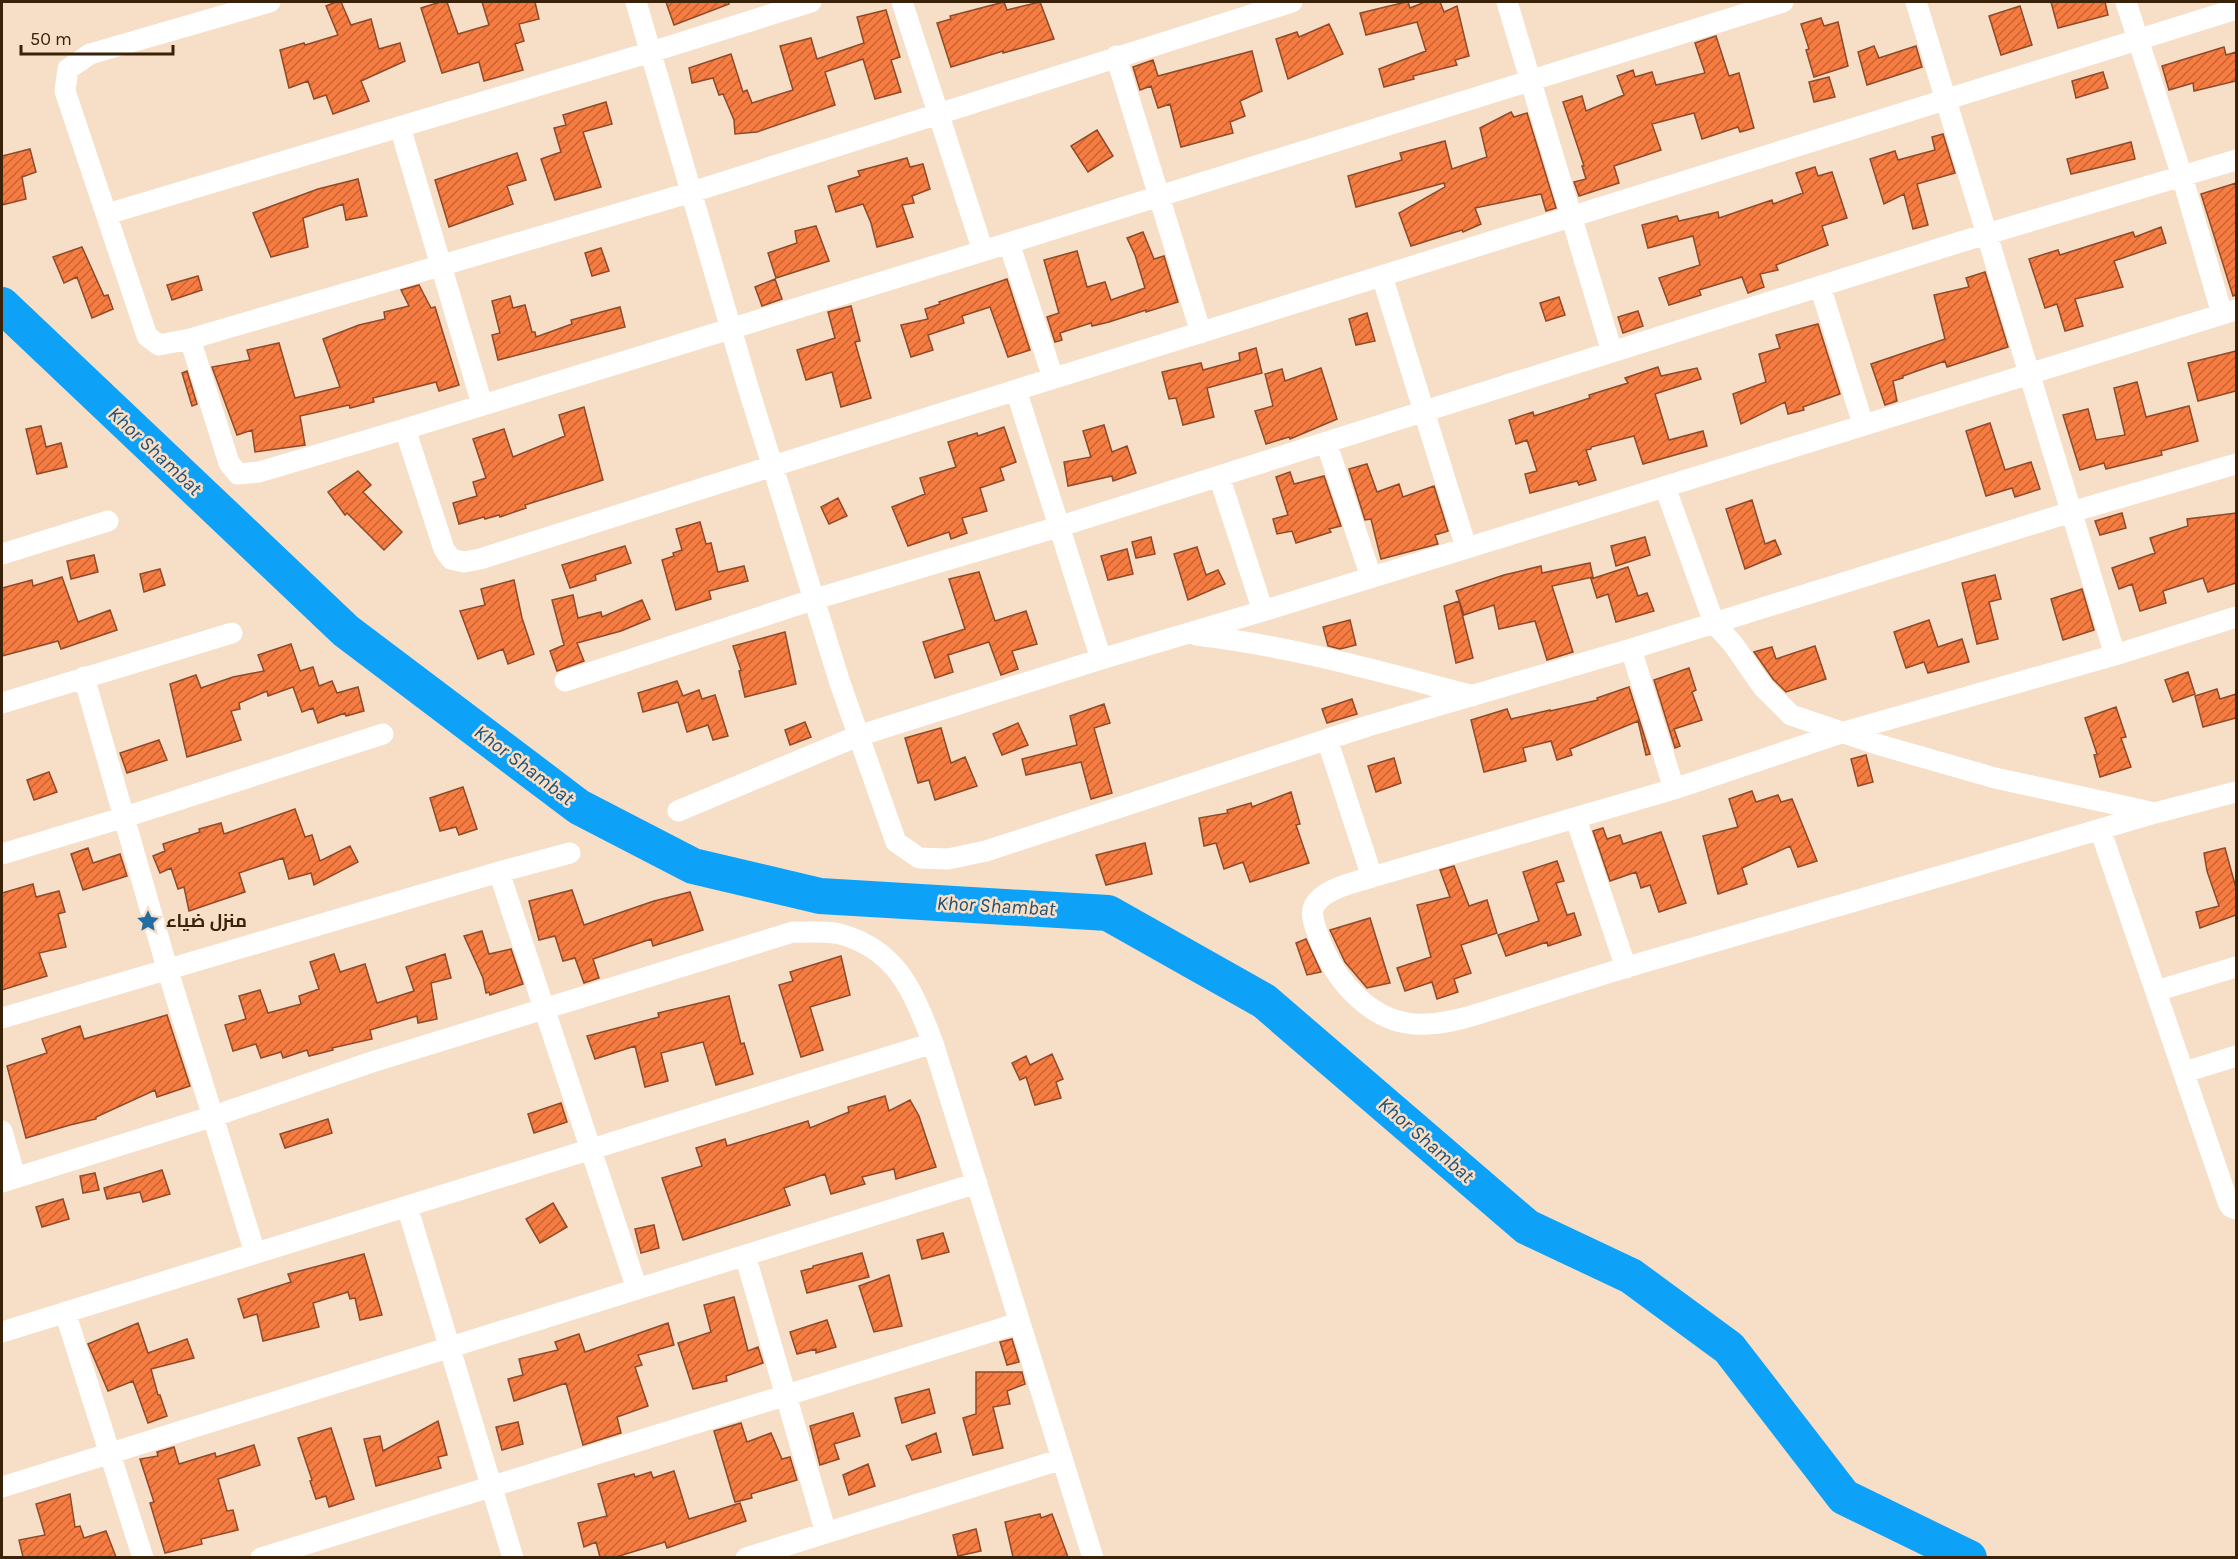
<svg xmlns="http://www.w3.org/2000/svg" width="2238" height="1559" font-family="Karla,Cairo,sans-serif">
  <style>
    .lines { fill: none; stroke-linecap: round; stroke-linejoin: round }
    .river { stroke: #0da2f8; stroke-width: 36 }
    .building { fill: url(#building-hatch); stroke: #8f4a2a; stroke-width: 1.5 }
    .minor { stroke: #fff; stroke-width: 21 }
    .labels { text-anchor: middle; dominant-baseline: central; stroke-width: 5; stroke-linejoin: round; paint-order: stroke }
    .poi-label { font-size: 18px; font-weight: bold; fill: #3a2209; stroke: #f7dec7; text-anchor: start }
    .water-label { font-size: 20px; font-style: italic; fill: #205074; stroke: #f7dec7 }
  </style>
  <defs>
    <pattern id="building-hatch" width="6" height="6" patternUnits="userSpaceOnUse" patternTransform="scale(1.5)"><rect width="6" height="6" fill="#f77c42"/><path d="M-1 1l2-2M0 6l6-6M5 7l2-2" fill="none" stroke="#c96535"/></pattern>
  </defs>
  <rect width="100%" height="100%" fill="#f7dec7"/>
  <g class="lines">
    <!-- river -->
    <path class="river" d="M2 305 346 631 579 807 693 866 820 896 1108 913 1264 1001 1527 1227 1631 1276 1729 1348 1844 1497 1969 1558"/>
  </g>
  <!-- building -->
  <path class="building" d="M336 2H341L351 25 371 19 379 49 400 43 405 61 361 81 369 101 333 114 326 95 314 99 308 81 289 88 280 50 304 43 305 45 338 35 326 6Z
    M440 2H447L458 34 489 25 482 2H535L539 19 519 24 524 41 515 44 523 70 484 81 479 62 442 73 421 8Z
    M666 2H729V4L674 25Z
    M1004 2 1007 10 1040 2 1054 39 1003 53V51L951 67 937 23 951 19 950 16Z
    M1406 2H1408L1410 8 1425 2H1440L1444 12 1457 6 1469 56 1455 60 1457 65 1413 76 1414 79 1384 87 1379 69 1426 51 1417 22 1366 35 1360 13Z
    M2051 2H2105L2108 15 2058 28Z
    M2020 6 2032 45 2001 55 1989 16Z
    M886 10 900 57 891 60 901 92 875 99 863 59 825 72 835 105 757 132 735 134 734 120 723 94 719 95 713 78 692 83 689 68 731 54 743 92 747 90 752 103 793 90 780 46 811 38 817 59 864 43 857 17Z
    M1821 18 1824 26 1838 22 1848 66 1814 77 1806 50 1809 49 1801 24Z
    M1329 24 1343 54 1288 79 1276 39 1297 32 1299 37Z
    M1716 36 1729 76 1739 73 1754 128 1740 132 1738 127 1702 139 1694 113 1652 124 1661 150 1614 166 1619 183 1579 196 1574 182 1586 179 1582 166H1584L1563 102 1582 96 1586 111 1624 95 1617 76 1633 70 1635 77 1652 72 1656 85 1705 73 1695 43Z
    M1874 46 1879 58 1916 46 1922 67 1867 85 1858 52Z
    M2224 47 2226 55 2236 52V81L2194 91 2193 83 2169 90 2162 66Z
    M1252 51 1262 91 1240 101 1245 116 1230 122 1233 133 1181 147 1170 104 1158 108 1151 86 1140 90 1133 67 1153 60 1158 76Z
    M2103 72 2108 88 2076 98 2072 81Z
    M1829 77 1835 97 1814 102 1809 82Z
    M606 102 612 124 583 132 601 187 555 200 541 159 561 152 554 128 566 125 563 115Z
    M1511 112 1514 117 1527 113 1556 208 1546 211 1541 194 1475 208 1481 224 1463 232 1462 230 1411 246 1399 213 1445 187 1444 183 1356 207 1348 176 1402 160 1400 153 1445 141 1452 169 1487 157 1480 128Z
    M1097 130 1113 156 1088 172 1071 146Z
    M1943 134 1955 173 1917 184 1928 225 1913 229 1904 194 1884 204 1870 159 1895 151 1898 160 1935 150 1932 137Z
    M2131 142 2135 159 2071 174 2067 159Z
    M30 149 36 172 22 177 26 199 2 205V156Z
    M517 153 526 180 507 186 513 204 449 227 435 180Z
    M907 158 910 167 923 164 930 189 912 196 914 203 902 205 913 237 877 247 871 223 863 204 836 212 828 186 860 176 858 171Z
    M1815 167 1818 176 1832 172 1847 218 1822 226 1828 245 1776 265 1778 270 1760 274 1764 287 1748 293 1742 277 1699 290 1701 295 1669 305 1659 278 1700 265 1693 236 1648 248 1642 225 1677 216 1679 221 1718 212 1719 218 1772 200 1773 204 1803 193 1796 173Z
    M358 179 367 216 346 220 343 204 303 218 308 247 271 257 253 213 318 189Z
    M2236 183V295L2233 296 2201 194Z
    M816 226 829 261 776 278 768 253 797 243 795 231Z
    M2161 227 2166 243 2114 261 2123 287 2075 299 2083 326 2065 331 2057 304 2045 308 2029 259 2058 250 2060 255 2133 232 2135 237Z
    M1143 232 1154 259 1164 256 1178 302 1146 312V310L1109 322 1092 326 1091 323 1060 333 1062 340 1055 342 1047 317 1059 313 1044 260 1077 251 1087 287 1105 282 1111 300 1145 288 1135 255 1127 238Z
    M82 247 104 296 108 295 113 309 92 318 77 277 64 283 53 257Z
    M601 248 609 271 592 276 585 253Z
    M1985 272 2008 347 1947 367 1945 361 1903 376V378L1893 381 1897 401 1885 405 1871 364 1945 339 1934 295 1969 287 1966 278Z
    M198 276 202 290 172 300 167 285Z
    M775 279 782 299 762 306 755 287Z
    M1007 279 1030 350 1008 357 990 307 962 316 964 323 928 335 933 350 911 357 901 325 928 319 925 309 940 304 939 302Z
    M419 285 431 308 435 307 459 385 439 391 436 382 373 398 374 402 350 408 349 405 300 416 305 445 255 452 252 430 237 435 212 367 250 360 247 350 279 343 295 398 340 387 323 339 359 325 385 319 384 312 409 306 401 290Z
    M510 296 513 308 525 305 532 332H535L536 337 572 324 571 320 620 307 625 327 498 360 492 335 500 333 492 301Z
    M1559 297 1565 315 1546 321 1540 303Z
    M851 306 860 341 855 342 871 398 841 407 832 372 806 380 797 350 835 338 828 312Z
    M1638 311 1643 326 1623 333 1618 317Z
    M1367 313 1375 341 1356 345 1349 319Z
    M1818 324 1840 394 1803 407 1804 410 1788 414 1785 402 1741 424 1733 394 1766 382 1759 354 1780 348 1776 335Z
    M1256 348 1262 373 1207 388 1214 417 1183 425 1176 398 1169 399 1162 372 1201 363 1203 370 1240 360 1239 353Z
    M2236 351V391L2198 401 2188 363Z
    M1658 367 1661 376 1697 368 1701 379 1655 394 1669 440 1703 431 1707 446 1643 464 1634 436 1591 447V449L1586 450 1596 480 1579 485 1577 481 1530 493 1525 474 1537 471 1527 440 1516 444 1509 420 1533 412 1534 416 1590 398 1589 395 1628 383 1625 378Z
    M1321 368 1337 419 1290 439 1289 437 1266 444 1255 411 1273 406 1265 374 1282 369 1285 381Z
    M187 371 197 404 192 406 182 373Z
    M2137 382 2146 417 2189 406 2198 441 2161 451 2162 455 2106 469 2104 463 2080 470 2063 415 2088 409 2096 440 2125 435 2114 388Z
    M584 407 603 480 525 505 526 508 500 517 499 515 485 519 484 517 459 524 453 503 477 496 473 482 486 478 473 439 504 429 513 457 565 436 559 415Z
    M1990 423 2005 470 2031 462 2040 489 2015 497 2012 488 1986 496 1966 431Z
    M1104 425 1112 452 1127 446 1136 473 1113 481 1112 476 1068 486 1064 462 1091 457 1083 431Z
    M41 426 46 447 61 443 67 467 37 474 26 429Z
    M1004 427 1016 462 1000 468 1004 480 980 488 987 511 962 518 967 533 951 539 949 532 908 546 892 507 925 494 920 478 956 467 948 442 977 433 978 436Z
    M1367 464 1377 492 1399 484 1403 497 1434 486 1448 531 1435 535 1438 544 1381 559 1371 519 1365 520 1349 469Z
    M358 471 371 485 363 492 402 532 384 550 347 513 345 515 328 492Z
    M1290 472 1294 484 1324 476 1341 526 1329 529 1331 532 1296 543 1292 531 1277 534 1273 519 1288 515 1276 477Z
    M838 498 847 516 829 524 821 507Z
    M1752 500 1765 544 1775 540 1781 554 1745 569 1726 509Z
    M2122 513 2126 528 2100 535 2095 521Z
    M2236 513V583L2208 592 2203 578 2163 591 2166 603 2140 611 2132 584 2119 589 2112 568 2155 553 2150 538 2188 526 2187 519Z
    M700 522 706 544 711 543 718 572 744 566 748 581 709 591 711 599 676 610 662 560 674 556 673 553 682 550 676 529Z
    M1151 537 1155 554 1136 558 1132 542Z
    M1645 537 1650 555 1616 566 1611 546Z
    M625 546 631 563 595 575 596 580 570 588 562 565Z
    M1197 547 1206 575 1218 570 1225 584 1188 600 1174 554Z
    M1127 549 1133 574 1108 580 1101 556Z
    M94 555 98 572 71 579 67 561Z
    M1590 563 1593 577 1552 586 1573 652 1547 660 1535 621 1499 629 1494 605 1464 615 1456 591 1504 575 1541 566 1542 573Z
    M1628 567 1638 596 1647 593 1654 611 1616 622 1608 594 1597 598 1591 579Z
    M160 569 165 585 144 592 140 574Z
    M979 572 995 621 1026 611 1037 644 1012 651 1018 669 1001 675 989 642 948 655 953 672 935 678 923 642 965 629 949 579Z
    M1995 575 2001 599 1989 602 1998 639 1977 644 1962 583Z
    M62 577 78 622 110 610 117 630 61 649 58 641 2 656V588L32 580 33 586Z
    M514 580 522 618 534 654 508 664 503 649 478 659 460 611 485 605 481 589Z
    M2082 589 2094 630 2063 640 2051 599Z
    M573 595 578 618 601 612 602 617 642 600 650 619 621 631 577 643 584 661 557 671 550 651 564 645 552 600Z
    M1459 601 1473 658 1456 663 1444 606Z
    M1350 620 1356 645 1340 649 1328 646 1323 627Z
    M1929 620 1938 647 1962 639 1969 662 1928 673 1924 662 1906 668 1894 632Z
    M785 632 796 684 745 697 739 671 741 670 733 646Z
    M291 644 300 671 313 667 319 686 332 681 337 693 358 687 364 711 346 716 345 713 318 723 313 708 302 712 293 687 268 696 267 691 239 703 240 709 231 711 241 740 187 757 170 684 196 675 201 688 233 677 264 671 258 655Z
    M1815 646 1826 679 1786 692 1773 679 1754 652 1772 647 1776 659Z
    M1689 668 1696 690 1692 692 1702 720 1674 729 1680 746 1675 748 1654 680Z
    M2188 672 2195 694 2173 702 2165 680Z
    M677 681 683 696 699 690 702 699 715 695 728 736 713 740 708 725 687 732 678 702 643 712 638 693Z
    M1629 687 1650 754 1646 755 1638 721 1570 749 1572 755 1557 760 1551 741 1523 748 1526 761 1484 772 1471 720 1507 709 1511 719 1550 710V711L1598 700 1597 698Z
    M2217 689 2220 699 2236 694V718L2203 727 2195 696Z
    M1352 699 1357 714 1327 723 1322 709Z
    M1104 704 1110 723 1094 728 1112 793 1091 799 1081 762 1026 775 1022 759 1077 745 1070 716Z
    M2116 707 2126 737 2121 738 2131 767 2100 777 2094 755 2097 754 2085 718Z
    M805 722 811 737 790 745 785 730Z
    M1018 723 1028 745 1002 755 993 734Z
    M941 728 951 763 965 757 977 786 935 800 929 780 918 783 905 738Z
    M159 740 167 760 127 773 120 753Z
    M1866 755 1873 782 1858 786 1851 759Z
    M1394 758 1401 783 1376 792 1368 766Z
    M49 772 57 792 34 800 27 780Z
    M463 787 477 829 459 835 456 827 440 831 430 798Z
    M1752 791 1756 802 1778 795 1781 802 1792 799 1817 861 1798 867 1790 846 1742 868 1747 884 1718 894 1703 836 1738 827 1729 799Z
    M1291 792 1300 824 1296 825 1309 863 1250 882 1243 862 1224 869 1216 843 1204 846 1199 818 1228 813 1227 810 1251 803 1252 807Z
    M295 809 305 837 312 835 320 861 350 846 358 862 314 885 311 873 289 879 283 858 239 873 245 892 189 911 184 887 178 889 171 868 160 873 153 856 165 851 163 844 200 832 199 829 221 823 224 834Z
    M1603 828 1607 839 1620 835 1623 844 1661 832 1686 903 1659 912 1650 885 1641 888 1636 872 1610 881 1593 831Z
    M1145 843 1152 874 1106 885 1096 855Z
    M88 848 93 863 120 854 127 876 83 890 71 854Z
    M2225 848 2236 888V915L2200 928 2196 912 2219 906 2207 871 2204 853Z
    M1557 861 1564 881 1556 883 1567 915 1574 913 1581 935 1548 946 1547 942 1506 956 1498 935 1539 921 1523 872Z
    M1454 866 1469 906 1487 900 1497 933 1461 945 1471 973 1454 979 1458 992 1437 999 1432 982 1405 991 1397 968 1431 957 1417 905 1450 897 1440 870Z
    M33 884 36 897 59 891 65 912 58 914 66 947 39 953 47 976 2 990V893Z
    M572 890 584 925 654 901 690 892 703 930 653 946 651 939 593 959 599 978 584 983 575 958 563 961 555 936 539 940 529 901Z
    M1370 918 1390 983 1367 988 1345 962 1330 930Z
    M482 931 489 954 511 949 523 984 490 995 489 992 486 993 483 978 464 936Z
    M1306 939 1321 972 1307 975 1296 943Z
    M334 954 340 972 365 964 377 1003 414 991 406 967 445 954 451 978 431 983 437 1019 418 1023 417 1016 370 1030 372 1039 332 1048 333 1050 309 1056 307 1050 283 1058 281 1052 261 1058 256 1044 233 1051 225 1025 246 1019 239 996 260 990 268 1013 301 1004 299 996 319 989 310 962Z
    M841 956 850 995 810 1007 823 1050 801 1057 779 985 793 981 790 972Z
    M729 996 741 1044 744 1043 753 1074 716 1085 703 1042 661 1053 668 1081 645 1087 635 1046 595 1059 587 1036 659 1017 658 1013Z
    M167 1015 190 1086 157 1097 155 1090 96 1117V1119L70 1125 26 1138 7 1066 47 1053 42 1039 80 1026 84 1039Z
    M1052 1054 1063 1079 1056 1082 1061 1098 1035 1105 1026 1077 1020 1080 1012 1063 1026 1056 1030 1065Z
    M885 1096 889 1111 910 1100 919 1116 936 1167 896 1179 894 1169 862 1177 865 1184 831 1194 825 1174 784 1188 790 1205 683 1240 662 1178 702 1166 696 1148 725 1139 727 1146 808 1121 810 1128 849 1112 848 1107Z
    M561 1103 567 1122 534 1133 528 1114Z
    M328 1119 332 1133 285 1148 280 1134Z
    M162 1170 170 1194 143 1202 140 1192 107 1199 104 1188Z
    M95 1173 99 1190 83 1193 80 1176Z
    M63 1199 69 1219 42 1227 36 1207Z
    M553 1203 567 1227 540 1243 526 1219Z
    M654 1225 659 1248 641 1253 635 1229Z
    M943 1233 949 1252 922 1259 917 1240Z
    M862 1253 869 1277 807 1293 801 1271 813 1268V1266Z
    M364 1254 382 1315 360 1320 355 1298 350 1299 348 1292 313 1303 319 1327 263 1341 257 1314 244 1318 238 1299 291 1282 288 1274Z
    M889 1275 902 1326 874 1332 859 1286Z
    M734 1297 748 1351 758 1347 763 1363 726 1376 727 1381 693 1389 678 1343 711 1332 704 1305Z
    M827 1320 836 1347 816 1353V1349L797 1354 790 1332Z
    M138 1323 148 1353 187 1339 194 1358 151 1369 158 1395H160L167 1416 148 1423 133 1381 108 1391 88 1344Z
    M668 1323 674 1345 638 1355 642 1365 635 1367 648 1406 617 1417 621 1433 583 1445 566 1383 514 1401 508 1379 523 1375 519 1359 558 1350 555 1342 579 1334 585 1352Z
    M1012 1339 1019 1362 1007 1365 1000 1342Z
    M976 1372H1022L1025 1384 1007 1391 1010 1404 993 1407 1003 1448 973 1455 963 1418 976 1414Z
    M929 1389 935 1413 902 1423 895 1398Z
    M853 1413 860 1436 834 1444 839 1459 820 1465 810 1426Z
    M438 1421 447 1455 438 1457 441 1468 376 1486 364 1439 380 1436 383 1451Z
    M518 1422 523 1444 502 1450 496 1427Z
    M741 1423 747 1442 771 1433 782 1459 790 1457 797 1480 751 1494 752 1498 735 1502 714 1431Z
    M331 1428 354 1499 329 1507 326 1496 316 1499 310 1481 312 1480 298 1438Z
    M936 1433 941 1452 912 1460 906 1446Z
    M254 1445 260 1465 218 1479 227 1511 233 1510 238 1530 201 1539 202 1544 165 1553 150 1503 154 1502 140 1459 158 1456 157 1452 174 1447 179 1464 215 1453 216 1457Z
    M868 1464 875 1486 849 1495 843 1475Z
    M674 1471 689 1519 740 1503 746 1521 667 1548 665 1542 616 1557H600L596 1542 584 1547 578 1523 607 1516 598 1484 634 1474 635 1477 651 1472 653 1478Z
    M70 1494 75 1527 80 1526 84 1538 106 1531 116 1557H23L19 1540 45 1535 36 1504Z
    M1040 1514 1041 1518 1052 1514 1068 1557H1013L1005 1522Z
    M976 1529 981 1551 958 1556 953 1535Z"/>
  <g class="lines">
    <!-- minor -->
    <path class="minor" d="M270 2 90 54 68 69 65 91 147 336 159 345 190 339 692 192 1292 2
      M636 2 747 384 840 683 896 842 919 858 948 859 986 851 1368 726 1631 649 2071 512 2236 464
      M902 2 983 251
      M1507 2 1612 352
      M1916 2 2115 655
      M2126 2 2182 176 2222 314
      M1116 56 1201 333
      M400 127 482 404
      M107 214 651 52 811 2
      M1009 243 1053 378
      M1382 276 1466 547
      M1820 286 1863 424
      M190 339 229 463 238 474 259 472 405 429 983 251 1783 2
      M1016 390 1101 659
      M405 429 444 549 451 559 464 562 480 559 773 466 2236 9
      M1326 442 1371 577
      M1219 476 1263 611
      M1665 487 1714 623 1733 644 1763 687 1791 715 1880 745 1995 778 2155 813 2236 792
      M2 554 108 521
      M1196 635C1291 646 1381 672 1473 696
      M1631 649 1674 789
      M84 677 167 968 255 1253
      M565 681 815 599 1058 527 1960 242 2236 160
      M2 703 232 633
      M1327 739 1372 877
      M678 811 858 736 1101 659 1263 611 2236 310
      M2155 813C1984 864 1812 913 1641 963 1597 976 1554 990 1510 1004 1483 1012 1456 1023 1427 1024 1374 1028 1334 981 1318 935 1315 926 1310 915 1314 906 1324 888 1354 883 1372 877L1674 789 1844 732 2115 655 2236 617
      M1576 819 1626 968
      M2100 829 2228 1202 2231 1207 2236 1209
      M2 854 125 817 383 734
      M499 872 637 1289
      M2156 991 2236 967
      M2 1018 499 872 570 853
      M2185 1072 2236 1056
      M2 1131 15 1177
      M2 1182 214 1116 372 1062 793 932C808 933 826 930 840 934 898 950 913 992 933 1043
      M407 1206 513 1558
      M745 1255 826 1533
      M65 1312 143 1558
      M2 1332 933 1043 1093 1558
      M2 1487 977 1183
      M261 1558 1019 1323
      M746 1558 1062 1459"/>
  </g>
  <!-- icons -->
  <defs>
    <g id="sight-bare" transform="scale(1.8)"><path d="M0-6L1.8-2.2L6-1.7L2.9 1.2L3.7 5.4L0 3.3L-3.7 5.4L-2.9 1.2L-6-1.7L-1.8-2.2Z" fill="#246da1" stroke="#f7dec7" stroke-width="2.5" paint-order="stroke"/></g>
  </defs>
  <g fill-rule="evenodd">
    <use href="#sight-bare" x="148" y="921"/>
  </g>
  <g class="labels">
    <!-- poi labels -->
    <g class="poi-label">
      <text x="166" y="921">منزل ضياء</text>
    </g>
    <!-- water labels -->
    <g class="water-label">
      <text transform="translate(155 451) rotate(43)">Khor Shambat</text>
      <text transform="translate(524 765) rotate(37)">Khor Shambat</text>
      <text transform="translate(996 906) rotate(3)">Khor Shambat</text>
      <text transform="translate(1426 1140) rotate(41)">Khor Shambat</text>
    </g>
  </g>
  <!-- border -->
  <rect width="2238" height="1559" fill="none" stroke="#3a2209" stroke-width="6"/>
  <!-- scale -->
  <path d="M21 45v9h152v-9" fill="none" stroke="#3a2209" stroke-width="3"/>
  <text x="30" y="45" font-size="18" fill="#3a2209" stroke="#f7dec7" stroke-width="4.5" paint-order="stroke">50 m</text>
</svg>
